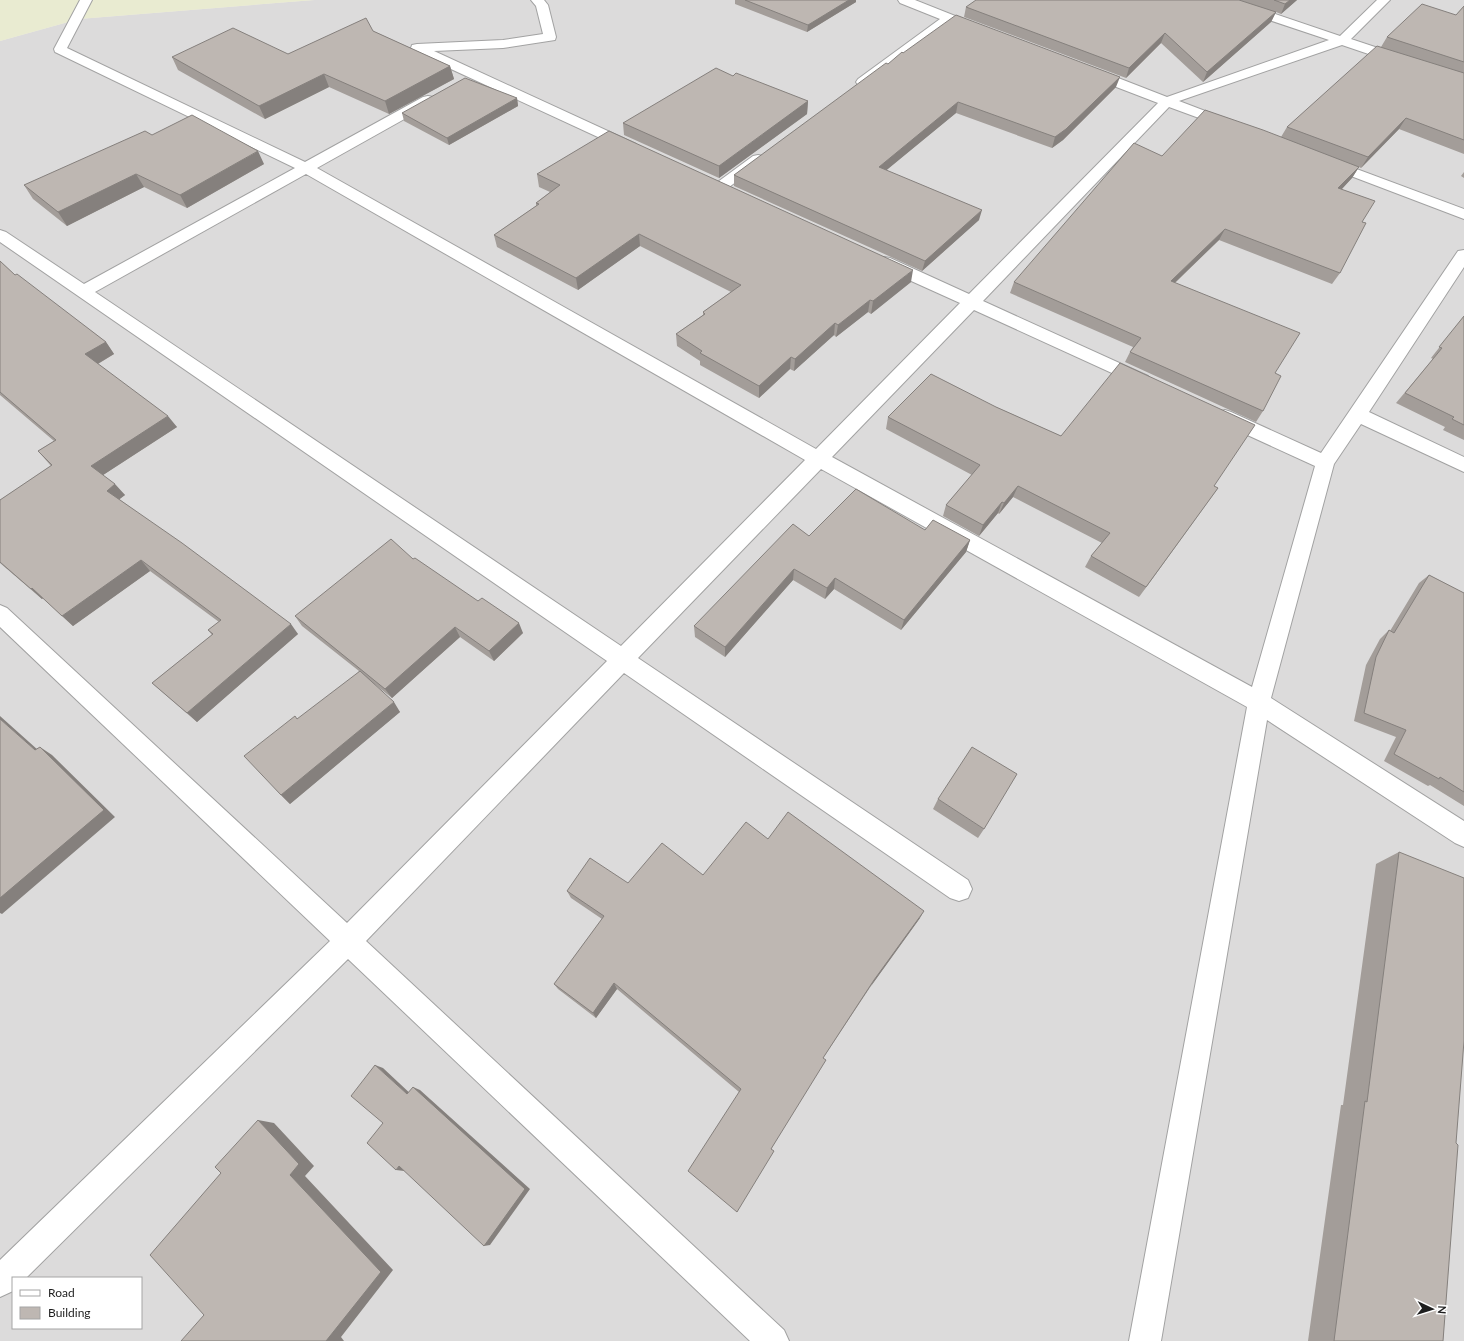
<svg xmlns="http://www.w3.org/2000/svg" width="1464" height="1341" font-family="Lato,sans-serif">
  <style>
    .residential { fill: #dcdbdb; fill-rule: evenodd }
    .farmland { fill: #e9ebd1 }
    .lines { fill: none; stroke-linecap: round; stroke-linejoin: round }
    .minor-casing { stroke: #a2a2a2; stroke-width: 2 }
    .minor { fill: #fff; fill-rule: evenodd }
    .wall { fill: #a39d99 }
    .shaded-wall { fill: #85807d }
    .building { fill: #beb7b2; stroke: #85807d }
  </style>
  <rect width="100%" height="100%" fill="#eeebe5"/>
  <!-- residential -->
  <path class="residential" d="M314 0H1464V1341H0V41L79 19ZM13 1278H141V1328H13Z"/>
  <!-- farmland -->
  <path class="farmland" d="M0 0H314L79 19 0 41Z"/>
  <g class="lines">
    <!-- minor casing -->
    <g class="minor-casing">
      <path id="minor" d="M80 0H92L67 48 305 162 423 97 428 96 433 97 435 100 433 103 317 168 816 449 960 303 878 266 876 262 878 258 884 257 890 258 969 294 1158 103 1085 75 1083 72 1085 69H1095L1167 97 1329 40 1218 3 1216 0H1234L1340 36 1377 0H1390L1351 39 1405 57 1407 60 1405 63H1395L1342 45 1179 101 1234 122 1236 125 1234 128 1229 129 1169 107 983 301 1148 376 1151 380 1148 384 1142 386 1136 384 974 310 832 457 1252 687 1315 466 1219 422 1216 417 1219 412 1225 410 1231 412 1321 453 1458 251 1464 250V267L1369 412 1464 457V472L1361 424 1334 464 1271 698 1464 821V847L1455 843 1267 720 1161 1341H1129L1247 707 821 469 638 658 968 880 972 889 968 898 959 901 950 898 624 673 366 941 784 1330 789 1341H750L348 959 26 1278H13V1291L0 1297V1260L330 941 0 627V605L7 608 347 923 607 661 0 242V230L6 232 84 284 295 168 55 52 54 49ZM306 174 805 460 621 646 95 292Z
        M531 0H544L548 5 556 37 555 40 503 48 434 51 636 144 638 147 636 150 631 151 626 150 412 51 411 48 412 45 417 44 503 40 543 34 536 6Z
        M898 0H915L983 27 985 30 983 33 979 34 950 23 868 85H858L856 82 858 79 940 19 900 3Z
        M758 155 763 156 765 159 763 162 725 190 720 191 715 190 713 187 715 184 753 156Z
        M1327 158 1464 209V219L1322 165 1320 162 1322 159Z"/>
    </g>
    <!-- minor -->
    <use href="#minor" class="minor"/>
  </g>
  <!-- wall -->
  <path class="wall" d="M735 0H856V2L807 32 735 4Z
    M1239 0H1297L1281 14 1276 12 1271 22 1203 82 1161 43 1126 78 964 17 966 7Z
    M1464 6V154L1399 129 1361 168 1359 167 1352 178 1341 189 1362 222 1340 273 1332 284 1219 240 1175 283 1275 373 1263 411 1256 422 1125 362 1130 352 1133 347 1010 293 1014 282 1162 156 1281 137 1287 127 1381 47 1387 37 1456 15Z
    M373 31 450 66 454 79 389 114 329 87 265 119 178 70 172 57 288 54Z
    M888 64 1116 87 1063 140 1052 148 956 113 886 170 979 220 922 271 734 186V175Z
    M733 76 808 101 807 114 719 178 624 135 623 123Z
    M517 98 518 106 449 145 404 121 402 113Z
    M152 135 264 164 187 208 144 187 67 226 33 199 24 185Z
    M1464 172V178L1461 176Z
    M537 174 911 282 871 314 868 312 836 337 834 335 794 371 790 369 759 398 700 365V361L677 346 676 334 703 315V312L731 292 640 246 578 290 497 247 494 235 536 206V203L550 192 539 187Z
    M0 261 15 275 106 342 114 354 98 364 177 427 103 475 125 495 119 499 298 634 197 722 152 683 212 635 208 630 219 622 150 571 73 626 43 598 42 599 0 563V500L51 466 38 451 54 441 0 395Z
    M1464 316V440L1443 430 1445 427 1396 403 1433 359 1431 358Z
    M996 407 1061 436 1214 486 1218 488 1139 597 1085 567 1091 556 1102 543 1013 497 999 514 998 513 979 536 943 516 946 505 972 475 886 429 888 417Z
    M925 530 970 540 966 552 901 630 834 589 825 599 793 580 725 657 695 637 694 626 809 536Z
    M413 559 523 633 494 661 460 637 392 698 373 683 400 712 290 804 281 795 359 671 302 626 295 616Z
    M1429 575 1464 593V806L1430 785 1428 786 1384 761 1396 737 1354 721 1366 665 1380 639 1389 630 1390 631 1419 583Z
    M938 799 984 829 978 838 933 809Z
    M768 839 920 918 871 986 823 1058 771 1149 737 1212 739 1092 617 989 596 1018 558 989 554 984 602 919 571 898 567 891 703 875Z
    M1399 852 1456 1143 1443 1341H1308L1341 1105H1343L1376 864Z"/>
  <!-- shaded-wall -->
  <path class="shaded-wall" d="M849 0H856V2L807 32 808 25Z
    M1290 0H1297L1281 14 1285 4Z
    M1276 12 1271 22 1203 82 1207 72Z
    M1165 33 1161 43 1126 78 1129 68Z
    M450 66 454 79 389 114 385 101Z
    M324 74 329 87 265 119 259 106Z
    M1120 77 1116 87 1063 140 1052 148 1055 137Z
    M517 98 518 106 449 145 447 138Z
    M808 101 807 114 719 178V166Z
    M958 102 956 113 877 178 879 167Z
    M1406 118 1399 129 1361 168 1368 157Z
    M258 151 264 164 187 208 180 195Z
    M1359 167 1352 178 1332 200 1338 188Z
    M136 174 144 187 67 226 58 212Z
    M982 210 979 220 922 271 925 261Z
    M1225 229 1219 240 1165 292 1171 281Z
    M639 234 640 246 578 290 576 278Z
    M913 270 911 282 871 314 873 301Z
    M870 300 868 312 836 337 838 325Z
    M835 323 834 335 794 371 795 359Z
    M106 342 114 354 94 366 85 354Z
    M791 357 790 369 759 398V386Z
    M168 416 177 427 100 477 91 466Z
    M115 484 125 495 116 502 107 491Z
    M1018 486 1013 497 999 514 1004 503Z
    M1218 488 1210 499 1139 597 1146 587Z
    M1002 502 998 513 979 536 983 525Z
    M970 540 966 552 901 630 904 620Z
    M141 560 150 571 73 626 62 616Z
    M794 569 793 580 725 657V647Z
    M835 578 834 589 825 599 827 588Z
    M32 588 43 598 42 599 31 589Z
    M519 623 523 633 494 661 489 651Z
    M291 624 298 634 197 722 187 713Z
    M455 627 460 637 392 698 385 689Z
    M394 702 400 712 290 804 281 795Z
    M0 716 48 759 35 750 0 719Z
    M40 747 52 755 115 817 2 914 0 913V898Z
    M924 911 920 918 871 986 874 980Z
    M614 983 617 989 596 1018 593 1013Z
    M375 1065 383 1068 414 1097 407 1094Z
    M413 1087 420 1090 530 1189 490 1245 484 1246Z
    M258 1120 274 1123 314 1166 305 1176 393 1270 341 1337 344 1341H326L290 1175Z
    M399 1166 407 1167 404 1171 396 1170Z"/>
  <!-- building -->
  <path class="building" d="M745 0H849L808 25Z
    M976 0H1239L1276 12 1207 72 1165 33 1129 68 966 7Z
    M1274 0H1290L1285 4Z
    M1422 4 1456 15 1464 6V62L1387 37Z
    M956 15 1120 77 1066 129 1055 137 958 102 879 167 982 210 925 261 734 175 886 63 888 64 902 52 903 53Z
    M366 18 373 31 450 66 385 101 324 74 259 106 172 57 233 28 288 54Z
    M1377 46 1464 73V140L1406 118 1368 157 1287 127Z
    M716 68 733 76 736 73 808 101 719 166 623 123Z
    M465 78 517 98 447 138 402 113Z
    M1205 110 1263 130 1359 167 1338 188 1375 201 1362 222 1366 223 1340 273 1225 229 1171 281 1300 333 1275 373 1281 376 1263 411 1130 352 1141 338 1014 282 1134 143 1162 156Z
    M192 115 258 151 180 195 136 174 58 212 24 185 145 131 152 135Z
    M609 131 913 270 873 301 870 300 838 325 835 323 795 359 791 357 759 386 700 353 702 351 676 334 705 314 703 312 741 285 639 234 576 278 494 235 539 204 536 203 560 185 537 174Z
    M0 261 15 275 17 274 106 342 85 354 168 416 91 466 115 484 107 491 182 543 291 624 187 713 152 683 213 634 208 630 221 620 141 560 62 616 32 588 31 589 0 562V500L52 465 38 451 56 440 0 392Z
    M1464 316V425L1452 419 1454 417 1405 393 1442 348 1439 347Z
    M1120 363 1255 425 1214 486 1218 488 1146 587 1091 556 1110 533 1018 486 1004 503 1002 502 983 525 946 505 980 465 888 417 931 374 996 407 1061 436Z
    M856 489 925 530 933 520 970 540 904 620 835 578 827 588 794 569 725 647 694 626 793 524 809 536Z
    M391 539 413 559 415 558 478 601 482 598 519 623 489 651 455 627 385 689 295 616Z
    M1429 575 1464 593V792L1440 777 1439 779 1394 754 1406 730 1364 713 1376 657 1389 630 1394 633Z
    M360 671 394 702 281 795 244 756 295 716 297 719Z
    M0 719 35 750 40 747 104 810 0 898Z
    M972 747 1017 774 984 829 938 799Z
    M788 812 924 911 874 980 823 1058 826 1060 771 1149 774 1151 737 1212 688 1171 741 1089 614 983 593 1013 554 984 604 916 567 891 590 858 628 883 662 843 703 875 746 822 768 839Z
    M1399 852 1464 878V1041L1456 1143 1458 1145 1443 1341H1334L1365 1101 1367 1102Z
    M375 1065 407 1094 413 1087 525 1189 484 1246 399 1166 396 1170 367 1143 383 1123 351 1096Z
    M258 1120 299 1164 290 1175 381 1272 326 1341H181L204 1315 150 1255 221 1173 215 1167Z"/>
  <!-- legend -->
  <rect x="12" y="1277" width="130" height="52" fill="#ffffff" stroke="#a5a5a5"/>
  <rect x="20" y="1290" width="20" height="6" fill="#ffffff" stroke="#a5a5a5"/>
  <text x="48" y="1297" font-size="12" fill="#1e1e1e">Road</text>
  <rect x="20" y="1307" width="20" height="12" fill="#beb7b2" stroke="#a5a5a5"/>
  <text x="48" y="1317" font-size="12" fill="#1e1e1e">Building</text>
  <!-- north arrow -->
  <g transform="translate(1432 1309) rotate(94)" stroke="#ffffff" stroke-width="3" paint-order="stroke">
  <path d="M0-3L7 15L0 10L-7 15Z" fill="#1e1e1e"/>
  <text y="-6" font-size="11" font-weight="bold" text-anchor="middle" fill="#1e1e1e">N</text>
  </g>
</svg>
